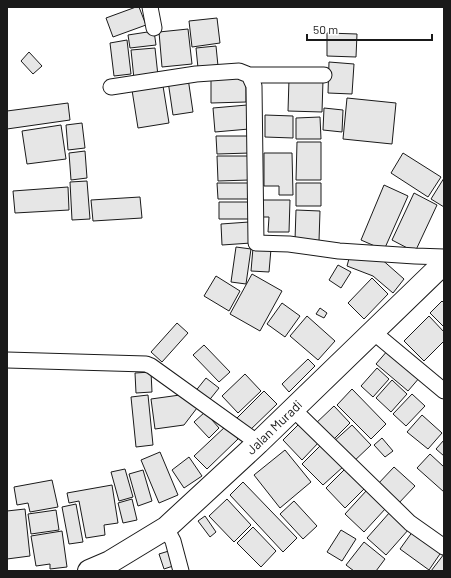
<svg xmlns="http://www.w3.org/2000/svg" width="451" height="578" font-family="Barlow,sans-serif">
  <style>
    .building { fill: #e6e6e6; stroke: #1a1a1a }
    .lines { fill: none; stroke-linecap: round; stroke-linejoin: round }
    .street-casing { stroke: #1a1a1a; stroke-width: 17 }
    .highway-casing { stroke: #1a1a1a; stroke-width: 24 }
    .street { stroke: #fff; stroke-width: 15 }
    .highway { stroke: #fff; stroke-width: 22 }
    .labels { text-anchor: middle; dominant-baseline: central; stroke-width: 3; stroke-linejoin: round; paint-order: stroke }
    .street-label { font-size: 13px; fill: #1a1a1a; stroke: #fff }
  </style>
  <rect width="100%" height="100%" fill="#fff"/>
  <!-- building -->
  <path class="building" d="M136 7H139L146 25 113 37 106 18Z
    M217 18 220 43 192 47 189 21Z
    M188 29 192 64 162 67 159 32Z
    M154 31 156 45 130 48 128 35Z
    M327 33 357 34 356 57 327 56Z
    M127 40 131 74 114 76 110 43Z
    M216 46 218 66 198 68 196 48Z
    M155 48 158 76 134 79 131 50Z
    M29 52 42 66 33 74 21 61Z
    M329 62 354 64 352 94 328 93Z
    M246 77V102L211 103V78Z
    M188 78 193 112 173 115 168 81Z
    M289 79 323 80 322 112 288 111Z
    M163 86 169 123 138 128 132 90Z
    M347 98 396 103 392 144 343 139Z
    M68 103 70 120 7 129V111Z
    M247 105 249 129 215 132 213 108Z
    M324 108 343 110 342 132 323 130Z
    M265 115 293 116V138L265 137Z
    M320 117 321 139H296V118Z
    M82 123 85 148 68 150 66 125Z
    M61 125 66 159 27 164 22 131Z
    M216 136H249L250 153 217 154Z
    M297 142H321V180H296Z
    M85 151 87 178 71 180 69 153Z
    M264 153H292L293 195H279V186H264Z
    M403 153 441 177 428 197 391 173Z
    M217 156H249V180L218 181Z
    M444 178V207L431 199Z
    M87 181 90 219 72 220 70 182Z
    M217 183H249V199H218Z
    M296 183H321V206H296Z
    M384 185 408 196 384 250 361 240Z
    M68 187 69 210 15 213 13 191Z
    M414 193 437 205 415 252 392 240Z
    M140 197 142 218 93 221 91 200Z
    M258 200H290L289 232H268L269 217H258Z
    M219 202H250L251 219H219Z
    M296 210 320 211 319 241 295 240Z
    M249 222 251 243 222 245 221 224Z
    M236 247 251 249 246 284 231 282Z
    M253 248 271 249 269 272 251 271Z
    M350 255 379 257 404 279 393 293 373 276 347 266Z
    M338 265 351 272 341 288 329 280Z
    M252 274 282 291 260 331 230 314Z
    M216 276 240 291 229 311 204 296Z
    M372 278 388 294 364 319 348 303Z
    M442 301 444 303V327L430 313Z
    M282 303 300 316 285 337 267 324Z
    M320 308 327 313 324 318 316 314Z
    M307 316 335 341 318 360 290 336Z
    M429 316 444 332V341L424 361 404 341Z
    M177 323 188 333 162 362 151 352Z
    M204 345 230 372 219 382 193 355Z
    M388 350 420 377 408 391 376 364Z
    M308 359 315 366 289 392 282 384Z
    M377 368 389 379 373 397 361 386Z
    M151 372 152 392 136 393 135 373Z
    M245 374 261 391 238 413 222 396Z
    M206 378 219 388 207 403 194 393Z
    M392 380 407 394 391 412 376 398Z
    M352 389 386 424 371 439 337 405Z
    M264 391 277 404 248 432 236 419Z
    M412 394 425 406 406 426 393 414Z
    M148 395 153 445 136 447 131 397Z
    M180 395 197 408 184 425 155 429 151 399Z
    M334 406 350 423 330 443 313 426Z
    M205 412 219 428 209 438 194 422Z
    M422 415 442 433 428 449 407 432Z
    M301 422 320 441 302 460 283 440Z
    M352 425 371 445 351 464 332 443Z
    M226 426 238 439 207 469 194 456Z
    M382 438 393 451 385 457 374 445Z
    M444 440V456L436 449Z
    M322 444 344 466 323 485 302 464Z
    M285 450 311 482 280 508 254 475Z
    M160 452 178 495 159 503 141 460Z
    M430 454 444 467V492L417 468Z
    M189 457 202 476 184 488 172 470Z
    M394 467 415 486 397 505 377 485Z
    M346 468 365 488 345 508 326 488Z
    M125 469 133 497 119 501 111 472Z
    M143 470 152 501 138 506 129 474Z
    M52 480 58 507 30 512 28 503 17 505 14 487Z
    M243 482 297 538 283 552 230 495Z
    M112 485 118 523 104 525 105 535 86 538 79 501 69 503 67 493Z
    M367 490 386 508 364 532 345 514Z
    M132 499 137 520 123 523 118 503Z
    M227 499 251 525 234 542 209 516Z
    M294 501 317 526 303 539 280 514Z
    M76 504 83 542 69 544 62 507Z
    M25 509 30 556 7 559V511Z
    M56 510 59 530 31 534 28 514Z
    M390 512 409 529 386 555 367 538Z
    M205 516 216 532 210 537 198 521Z
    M253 527 276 551 261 567 237 543Z
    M341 530 356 539 342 561 327 552Z
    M62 531 67 567 50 569V564L36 566 31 536Z
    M413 531 442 551 429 570 400 549Z
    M364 542 385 559 376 571H354L346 565Z
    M172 550 176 565 164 569 159 554Z
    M444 554V571H431Z"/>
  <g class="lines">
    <!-- street casing -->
    <g class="street-casing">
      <path id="street" d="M150 7 154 28
        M249 75 254 86 256 243 289 244 339 251 415 256 444 257
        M111 87 196 74 239 71 249 75H324
        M372 331 444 391
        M7 360 146 364 151 366 258 443
        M293 409 410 523 444 547
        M166 528 173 541 181 571"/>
    </g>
    <!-- highway casing -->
    <g class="highway-casing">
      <path id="highway" d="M89 571 110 562 166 528 258 443 444 263"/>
    </g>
    <!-- street -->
    <use href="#street" class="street"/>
    <!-- highway -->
    <use href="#highway" class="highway"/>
  </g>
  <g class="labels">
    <!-- street labels -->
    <g class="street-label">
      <text transform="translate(274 427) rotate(-44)">Jalan Muradi</text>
    </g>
  </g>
  <!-- border -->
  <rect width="451" height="578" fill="none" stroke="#1a1a1a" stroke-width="16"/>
  <!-- scale -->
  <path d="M307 34v6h125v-6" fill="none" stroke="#1a1a1a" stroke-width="2"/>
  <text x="313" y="34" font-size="12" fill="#1a1a1a" stroke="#ffffff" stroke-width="3" paint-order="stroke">50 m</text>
</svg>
